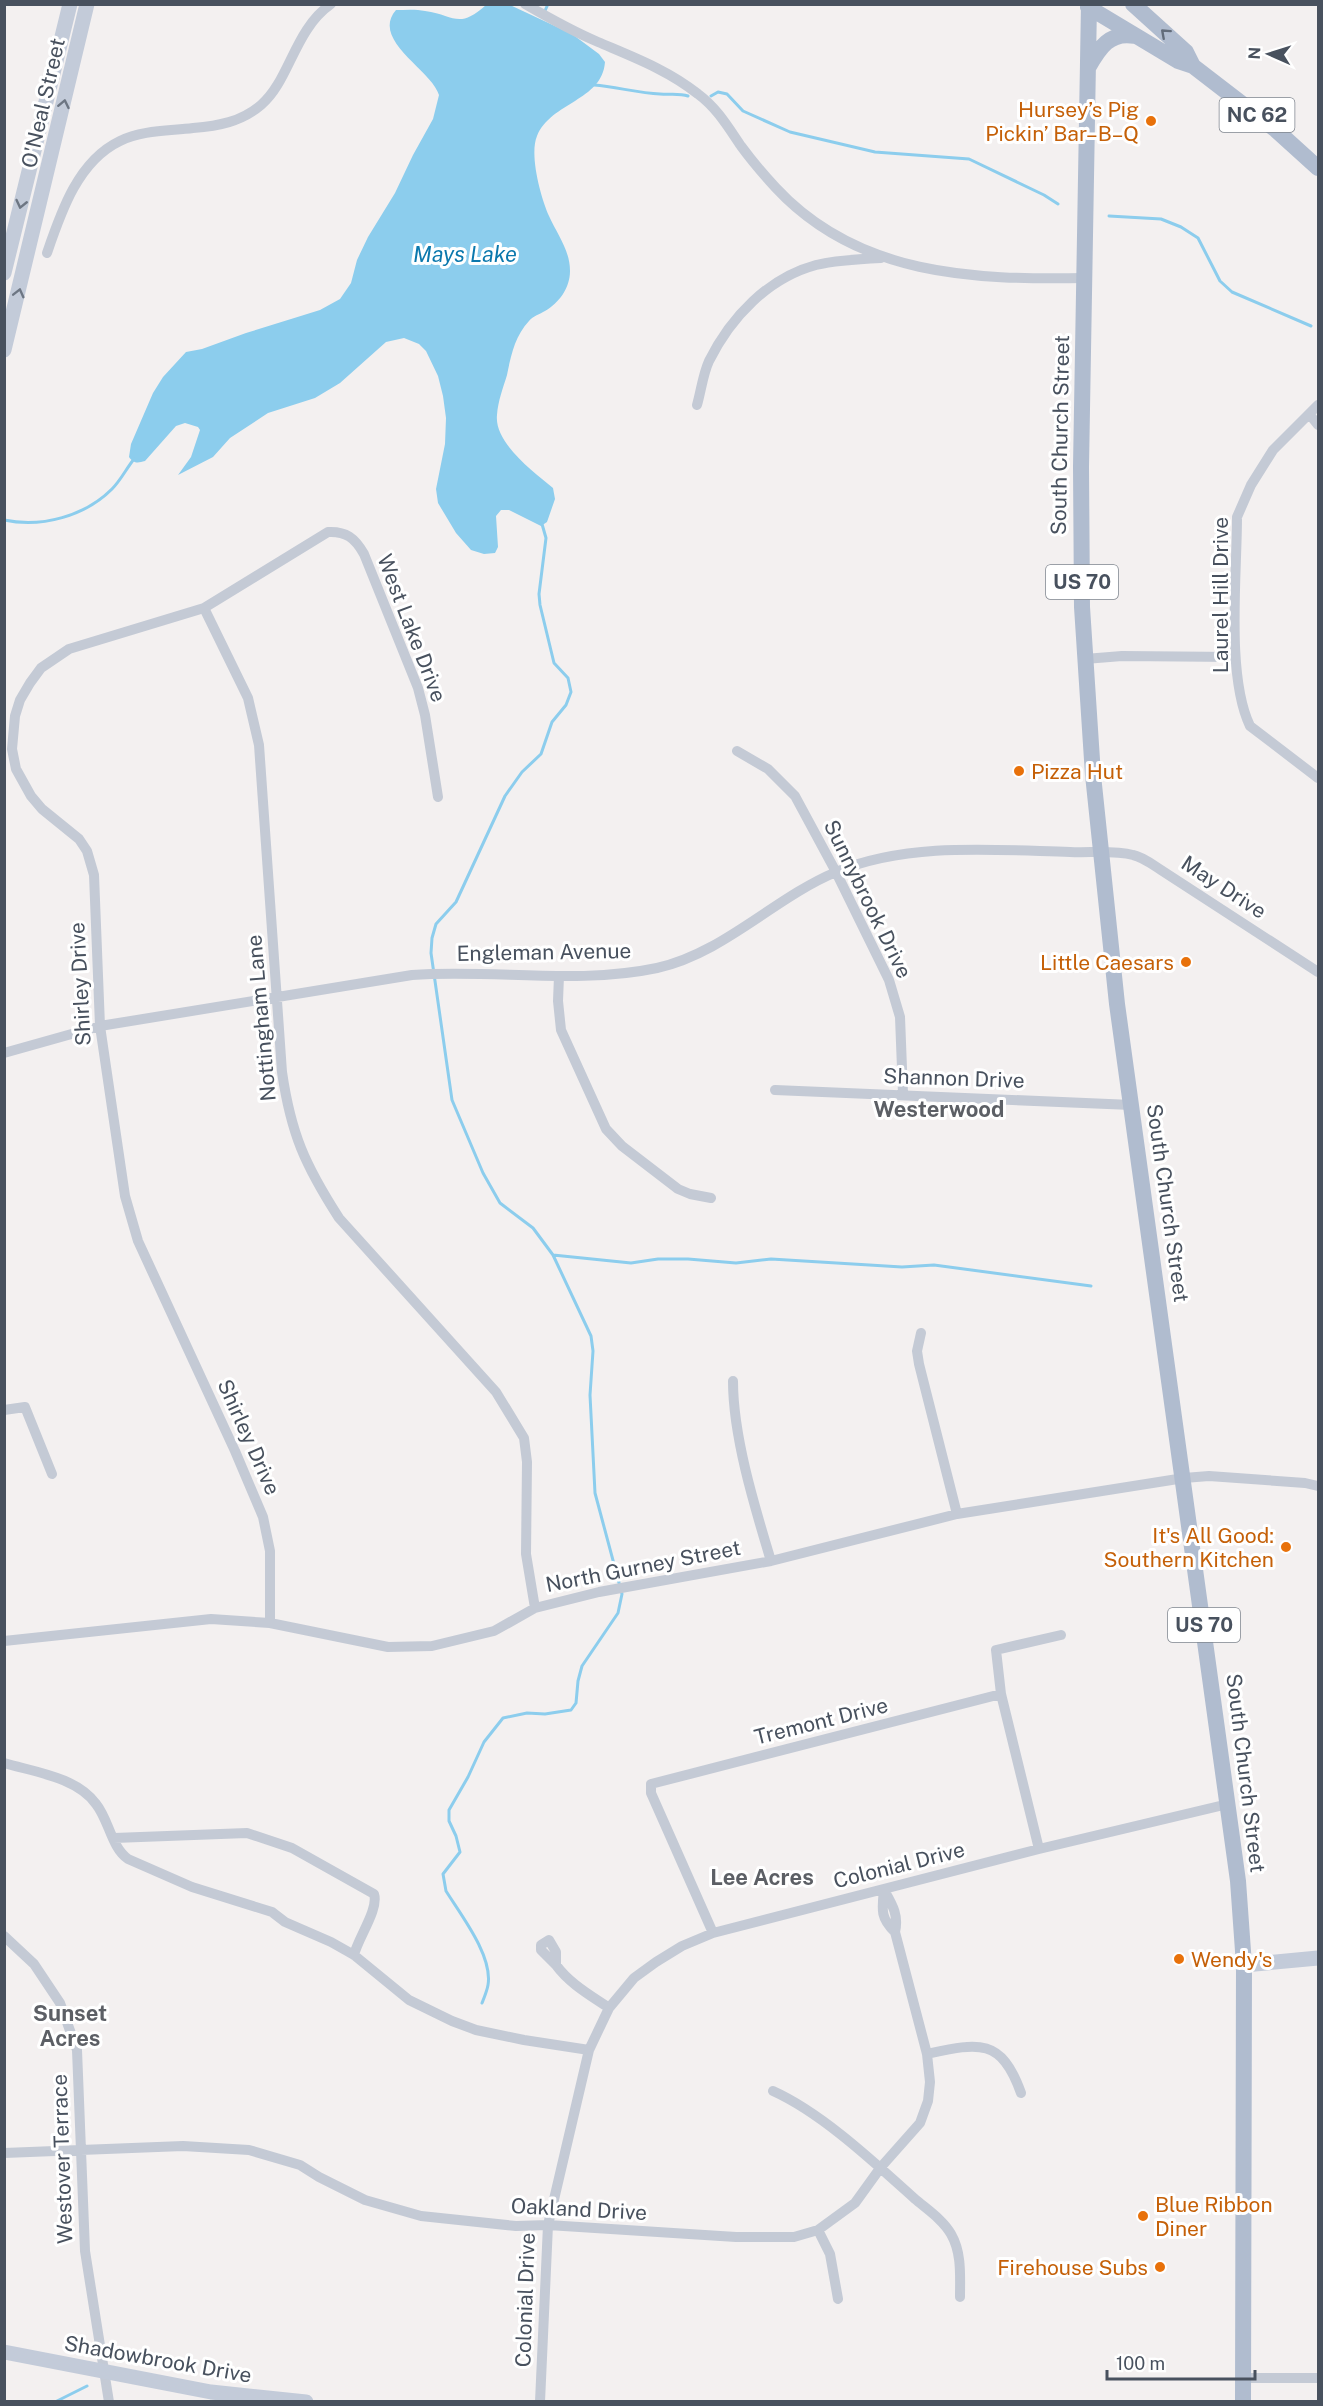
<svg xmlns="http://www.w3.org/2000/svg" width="1323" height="2406" font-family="'Public Sans',sans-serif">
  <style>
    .water { fill: #8ccded }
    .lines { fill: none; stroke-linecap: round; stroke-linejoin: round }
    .stream { stroke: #8ccded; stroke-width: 3 }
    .street { stroke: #c4cad5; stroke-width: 10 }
    .secondary { stroke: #c3cbd9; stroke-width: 15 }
    .primary { stroke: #b0bccf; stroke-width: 16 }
    .oneway { stroke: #626c7a }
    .oneway2 { stroke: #6d7683 }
    .food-dot { fill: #e8710a; stroke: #fff; stroke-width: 2 }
    .labels { text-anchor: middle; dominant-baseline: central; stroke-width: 6; stroke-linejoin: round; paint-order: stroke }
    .shield { fill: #fff; stroke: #7f858e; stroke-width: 1.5 }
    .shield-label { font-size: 20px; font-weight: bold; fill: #48515e }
    .street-label { font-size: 21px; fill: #48515e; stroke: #fff }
    .food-label { font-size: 21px; fill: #c56008; stroke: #fff; text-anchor: end }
    .water-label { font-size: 22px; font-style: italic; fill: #0b78ad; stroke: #fff }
    .neighbourhood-label { font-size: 22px; font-weight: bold; fill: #5c5f65; stroke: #fff }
  </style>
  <rect width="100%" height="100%" fill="#f3f0f0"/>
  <!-- water -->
  <path class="water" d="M486 5H510L572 34 599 54 605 62C602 101 551 102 537 136 529 155 541 198 549 216 557 234 570 250 570 271 570 288 559 303 545 311 540 314 533 316 529 321 515 336 511 355 507 375 503 388 498 401 497 415 494 443 534 472 553 488L555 499 547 522 541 526 509 510H501L496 516 498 547 495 553 484 554 471 550 456 533 438 503 436 489 445 444 446 418 443 396 438 376 426 351 419 344 404 338 386 342 340 383 315 398 268 413 230 438 213 457 178 475 191 457 200 430 198 427 185 423 176 426 145 461C138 463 134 464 129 457L131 444 153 393 163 377 186 352 202 349 246 333 320 310 340 299 351 283 357 260 368 237 395 193 413 155 433 119 439 95C432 70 370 40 396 10 405 10 416 9 425 11 455 15 458 30 486 5Z"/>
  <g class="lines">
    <!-- stream -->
    <path class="stream" d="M544 13 548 4
      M591 83 594 85C617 87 638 93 660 94 670 95 679 93 688 96
      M711 96 718 92 727 94 743 111 790 132 875 152 969 159 1044 195 1058 204
      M1109 216 1161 219 1181 227 1198 238 1220 281 1232 292 1311 326
      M4 520C42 528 85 516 112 489 121 480 126 469 134 459
      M553 1255 631 1263 658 1259H688L736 1263 771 1259 902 1267 934 1265 1091 1286
      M482 2003C484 1998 487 1991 488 1985 493 1956 461 1915 446 1891L443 1874 460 1852 456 1836 449 1821V1810L468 1777 484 1742 503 1718 527 1713 545 1714 571 1710 576 1703 578 1681 582 1666 618 1613 622 1594 595 1493 590 1395 593 1351 591 1336 553 1255 533 1228 500 1203 483 1173 452 1100 431 953 432 938 436 924 456 902 505 796 522 772 541 754 552 722 566 705 571 692 568 678 554 663 540 605 539 594 546 538 542 524
      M55 2402 87 2386"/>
    <!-- street -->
    <path class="street" d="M525 4C549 18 572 31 598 42 633 57 668 70 698 94 717 108 728 127 741 146 752 161 764 175 776 188 858 276 973 280 1085 278
      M47 253C61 212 78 161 120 141 142 130 170 131 193 128 218 126 241 122 261 105 290 80 294 30 331 4
      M697 405C701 391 703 374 709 361 731 317 768 278 816 265 837 260 859 259 881 258
      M1318 405 1273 450 1251 485 1237 517C1237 575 1226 676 1250 726L1318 778
      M1310 415 1318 425
      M204 608 248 698 259 745 282 1072C291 1134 305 1165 339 1218L496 1392 524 1438 527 1462 526 1554 535 1608
      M1085 659 1122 656 1235 657
      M737 751 768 769 795 796 836 872 889 980 900 1017 903 1094
      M559 976 558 1001 561 1030 606 1129 622 1146 678 1189 690 1194 711 1198
      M4 1053 100 1026 412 975C493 969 577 985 657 968 724 953 774 898 836 872 908 842 994 850 1070 852 1090 853 1114 850 1133 855 1143 857 1153 865 1161 870L1318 972
      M775 1090 1132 1105
      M921 1333 917 1351 919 1364 957 1514
      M733 1381C733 1437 755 1508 771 1561
      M4 1410 25 1407 52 1474
      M270 1623V1551L263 1517 235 1451 138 1241 125 1196 100 1026 94 875 87 851 79 839 42 809 31 796 16 769 12 749 15 716 20 700 30 683 41 668 69 649 204 608 328 532C346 531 355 538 364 554L418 688 425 715 438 797
      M4 1641 211 1619 270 1623 388 1647 432 1646 494 1631 535 1608 599 1592 771 1561 957 1514 1184 1478 1209 1476 1305 1483 1318 1486
      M4 1763C34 1772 77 1777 96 1804 109 1820 111 1847 128 1859L192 1887 272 1912 285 1922 331 1942 354 1955 409 2000 452 2021 476 2030 524 2040 589 2050
      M114 1838 247 1833 292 1848 374 1894C379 1909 358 1938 354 1955
      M1039 1849 1001 1694 996 1650 1061 1635
      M884 1890C882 1909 880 1918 895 1932
      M713 1933 651 1793V1784L1001 1694
      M4 1936 34 1964 60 2003 77 2050 85 2251 109 2402
      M549 1940 556 1952V1965L541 1950V1945Z
      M556 1965C570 1984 590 1995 609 2008
      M927 2054C978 2043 1001 2037 1021 2093
      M773 2091C822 2113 875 2163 915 2199 928 2210 943 2220 951 2234 962 2253 960 2276 960 2297
      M4 2153 183 2146 249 2150 300 2165 319 2177 365 2200 421 2216 516 2226 548 2225 736 2237H794L818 2230 855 2203 881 2167 920 2123 928 2101 930 2082 927 2054 895 1932C899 1915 892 1904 884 1890
      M818 2230 830 2254 838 2299
      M1244 2378H1318
      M540 2402 548 2225 589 2050 609 2008 634 1978 656 1962 682 1946 713 1933 1039 1849 1228 1804"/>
    <!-- secondary -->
    <path class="secondary" d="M4 273 70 4
      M4 350 87 4
      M1244 1965 1318 1958
      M4 2352 211 2392 306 2402"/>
    <!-- primary -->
    <path class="primary" d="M1089 4 1081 467 1082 607 1093 775 1117 1004 1238 1881 1244 1965 1243 2402
      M1133 4 1186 52 1193 66
      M1088 7 1178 61 1193 66 1276 130 1318 168
      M1088 68C1099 48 1110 31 1135 36"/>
  </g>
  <!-- one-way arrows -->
  <defs><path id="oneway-chevron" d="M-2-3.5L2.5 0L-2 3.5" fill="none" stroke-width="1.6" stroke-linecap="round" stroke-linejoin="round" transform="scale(1.5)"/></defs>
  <use class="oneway" href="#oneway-chevron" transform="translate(1165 33) rotate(-138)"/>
  <g class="oneway2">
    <use href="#oneway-chevron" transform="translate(64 104) rotate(-78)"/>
    <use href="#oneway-chevron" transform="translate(21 204) rotate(103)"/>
    <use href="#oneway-chevron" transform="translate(19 293) rotate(-76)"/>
  </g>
  <!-- markers -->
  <g class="food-dot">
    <circle cx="1151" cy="121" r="6"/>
    <circle cx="1019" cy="771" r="6"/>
    <circle cx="1186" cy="962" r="6"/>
    <circle cx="1286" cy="1547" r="6"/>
    <circle cx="1179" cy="1959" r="6"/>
    <circle cx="1143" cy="2216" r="6"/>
    <circle cx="1160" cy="2267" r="6"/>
  </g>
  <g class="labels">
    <!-- shield labels -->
    <g class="shield">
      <rect x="1219.5" y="98" width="75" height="34" rx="4.5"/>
      <rect x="1046" y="565" width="72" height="34" rx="4.5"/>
      <rect x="1168" y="1608" width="72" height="34" rx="4.5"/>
    </g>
    <g class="shield-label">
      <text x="1257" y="115">NC 62</text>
      <text x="1082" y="582">US 70</text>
      <text x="1204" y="1625">US 70</text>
    </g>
    <!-- street labels -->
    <g class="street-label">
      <text transform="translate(43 103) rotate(-77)">O'Neal Street</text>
      <text transform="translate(1060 435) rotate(-89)">South Church Street</text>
      <text transform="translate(1220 595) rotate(-90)">Laurel Hill Drive</text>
      <text transform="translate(412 628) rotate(69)">West Lake Drive</text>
      <text transform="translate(1224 887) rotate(33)">May Drive</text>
      <text transform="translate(868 899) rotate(64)">Sunnybrook Drive</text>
      <text transform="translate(544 952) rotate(-1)">Engleman Avenue</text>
      <text transform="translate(80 984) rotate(-93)">Shirley Drive</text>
      <text transform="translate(261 1018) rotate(-95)">Nottingham Lane</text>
      <text transform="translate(954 1078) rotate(2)">Shannon Drive</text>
      <text transform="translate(1168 1203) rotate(82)">South Church Street</text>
      <text transform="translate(249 1437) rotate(66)">Shirley Drive</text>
      <text transform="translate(643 1566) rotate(-11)">North Gurney Street</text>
      <text transform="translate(821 1721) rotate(-14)">Tremont Drive</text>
      <text transform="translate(1246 1773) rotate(83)">South Church Street</text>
      <text transform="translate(899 1865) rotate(-14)">Colonial Drive</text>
      <text transform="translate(62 2159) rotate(-92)">Westover Terrace</text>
      <text transform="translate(579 2209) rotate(3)">Oakland Drive</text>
      <text transform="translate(525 2300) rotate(-88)">Colonial Drive</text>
      <text transform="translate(158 2359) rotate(10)">Shadowbrook Drive</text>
    </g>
    <!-- food labels -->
    <g class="food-label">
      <text x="1139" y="109">Hursey’s Pig<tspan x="1139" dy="24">Pickin’ Bar–B–Q</tspan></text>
      <text x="1031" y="771" text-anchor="start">Pizza Hut</text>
      <text x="1174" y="962">Little Caesars</text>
      <text x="1274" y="1535">It's All Good:<tspan x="1274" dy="24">Southern Kitchen</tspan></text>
      <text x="1191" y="1959" text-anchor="start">Wendy's</text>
      <text x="1155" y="2204" text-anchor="start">Blue Ribbon<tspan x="1155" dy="24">Diner</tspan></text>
      <text x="1148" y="2267">Firehouse Subs</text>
    </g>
    <!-- water labels -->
    <g class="water-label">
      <text x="465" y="254">Mays Lake</text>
    </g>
    <!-- neighbourhood labels -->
    <g class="neighbourhood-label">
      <text x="939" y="1109">Westerwood</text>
      <text x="762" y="1877">Lee Acres</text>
      <text x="70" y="2013">Sunset<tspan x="70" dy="25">Acres</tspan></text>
    </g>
  </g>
  <!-- border -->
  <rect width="1323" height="2406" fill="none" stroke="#48515e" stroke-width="12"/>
  <!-- north arrow -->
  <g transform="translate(1269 54) rotate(273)" stroke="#ffffff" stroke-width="4.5" paint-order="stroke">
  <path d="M0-4.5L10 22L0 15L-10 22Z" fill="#48515e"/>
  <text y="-9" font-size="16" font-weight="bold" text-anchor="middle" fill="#48515e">N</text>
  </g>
  <!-- scale -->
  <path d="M1107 2370v9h148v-9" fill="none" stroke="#48515e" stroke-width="3"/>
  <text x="1116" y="2370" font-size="18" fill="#48515e" stroke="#ffffff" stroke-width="4.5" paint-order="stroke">100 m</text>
</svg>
